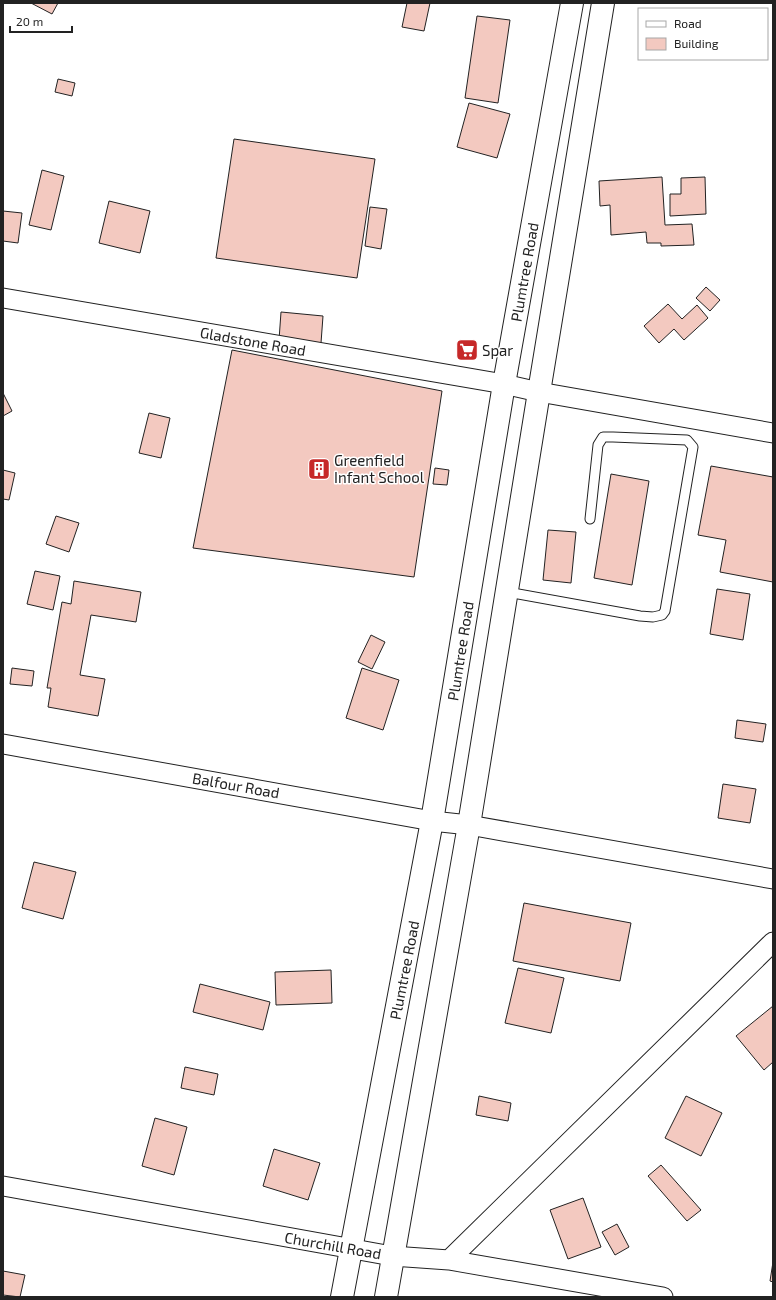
<svg xmlns="http://www.w3.org/2000/svg" width="776" height="1300" font-family="'Exo 2',sans-serif">
  <style>
    .building { fill: #f3c9c0; stroke: #222 }
    .lines { fill: none; stroke-linecap: round; stroke-linejoin: round }
    .service-casing { stroke: #222; stroke-width: 11 }
    .minor-casing { stroke: #222; stroke-width: 21 }
    .trunk-casing { stroke: #222; stroke-width: 24 }
    .service { stroke: #fff; stroke-width: 9 }
    .minor { stroke: #fff; stroke-width: 19 }
    .trunk { stroke: #fff; stroke-width: 22 }
    .labels { text-anchor: middle; dominant-baseline: central; stroke-width: 3; stroke-linejoin: round; paint-order: stroke }
    .street-label { font-size: 15px; fill: #222; stroke: #fff }
    .poi-label { font-size: 15px; fill: #222; stroke: #fff; text-anchor: start }
  </style>
  <rect width="100%" height="100%" fill="#fff"/>
  <!-- building -->
  <path class="building" d="M31 3H58L52 14Z
    M407 3H430L424 31 402 27Z
    M477 16 510 20 498 103 465 98Z
    M58 79 75 83 72 96 55 92Z
    M469 103 510 114 497 158 457 147Z
    M234 139 375 159 357 278 216 258Z
    M42 170 64 176 51 230 29 225Z
    M662 177 665 225 692 224 694 245 661 246V243H647L646 232 611 235 610 205 600 206 599 181Z
    M705 177 706 214 670 216V194H681V178Z
    M109 201 150 211 140 253 99 243Z
    M370 207 387 209 381 249 365 246Z
    M3 211 22 213 18 243 3 241Z
    M706 287 720 300 710 311 696 298Z
    M668 304 682 319 697 305 708 318 684 340 674 329 659 343 644 326Z
    M281 312 323 316 321 343 279 340Z
    M232 350 442 391 414 577 193 548Z
    M3 393 12 411 3 416Z
    M149 413 170 418 161 458 139 453Z
    M711 466 773 477V582L720 572 726 540 698 535Z
    M435 468 449 470 447 485 433 484Z
    M3 470 15 473 9 500 3 499Z
    M611 474 649 481 632 585 594 578Z
    M56 516 79 523 69 552 46 544Z
    M548 530 576 532 571 583 543 580Z
    M35 571 60 576 53 610 27 604Z
    M74 581 141 592 136 622 91 615 80 675 105 679 98 716 48 707 51 688H47L62 602 71 604Z
    M717 589 750 594 743 640 710 634Z
    M371 635 385 642 372 669 358 662Z
    M12 668 34 671 32 686 10 684Z
    M362 668 399 680 383 730 346 718Z
    M737 720 766 724 763 742 735 738Z
    M723 784 756 789 750 823 718 818Z
    M34 862 76 872 63 919 22 908Z
    M524 903 631 923 620 981 513 961Z
    M518 968 564 978 551 1033 505 1023Z
    M331 970 332 1003 276 1005 275 972Z
    M200 984 270 1002 263 1030 193 1012Z
    M773 1006V1062L764 1070 736 1036Z
    M185 1067 218 1074 214 1095 181 1088Z
    M479 1096 511 1103 508 1121 476 1115Z
    M686 1096 722 1113 701 1156 665 1138Z
    M155 1118 187 1127 174 1175 142 1166Z
    M274 1149 320 1163 308 1200 263 1186Z
    M661 1165 701 1210 687 1221 648 1176Z
    M583 1198 601 1247 568 1259 550 1210Z
    M617 1224 629 1247 615 1255 602 1232Z
    M773 1262V1282L770 1281Z
    M3 1271 25 1275 20 1297 3 1295Z"/>
  <g class="lines">
    <!-- service casing -->
    <g class="service-casing">
      <path id="service" d="M507 592 640 616 653 617 662 615 665 611 693 447 687 440 613 437H603L598 445 590 519"/>
    </g>
    <!-- minor casing -->
    <g class="minor-casing">
      <path id="minor" d="M3 298 504 384 539 392 773 433
        M3 744 432 821 469 825 773 879
        M3 1186 392 1256 449 1260 663 1297
        M449 1260 773 942"/>
    </g>
    <!-- trunk casing -->
    <g class="trunk-casing">
      <path id="trunk" d="M342 1297 432 821 504 384 572 3
        M386 1297 469 825 539 392 603 3"/>
    </g>
    <!-- service -->
    <use href="#service" class="service"/>
    <!-- minor -->
    <use href="#minor" class="minor"/>
    <!-- trunk -->
    <use href="#trunk" class="trunk"/>
  </g>
  <!-- icons -->
  <defs>
    <g id="supermarket-square" transform="scale(1.15)"><rect x="-9" y="-9" width="18" height="18" rx="4" fill="#c62828" stroke="#fff"/><path d="M-6-5.5h2.5l.6 2H6L4.5 2H-2.5L-4.4-4H-6ZM-1.5 3.2a1.3 1.3 0 1 0 .1 0ZM3 3.2a1.3 1.3 0 1 0 .1 0Z" fill="#fff"/></g>
    <g id="building-square" transform="scale(1.15)"><rect x="-9" y="-9" width="18" height="18" rx="4" fill="#c62828" stroke="#fff"/><path d="M-4-6H4V6H1V3H-1V6H-4ZM-2.5-4.3h1.7v1.8h-1.7ZM.8-4.3h1.7v1.8H.8ZM-2.5-1h1.7V.8h-1.7ZM.8-1h1.7V.8H.8Z" fill="#fff"/></g>
  </defs>
  <g fill-rule="evenodd">
    <use href="#supermarket-square" x="467" y="350"/>
    <use href="#building-square" x="319" y="469"/>
  </g>
  <g class="labels">
    <!-- street labels -->
    <g class="street-label">
      <text transform="translate(524 272) rotate(-80)">Plumtree Road</text>
      <text transform="translate(253 341) rotate(10)">Gladstone Road</text>
      <text transform="translate(460 651) rotate(-81)">Plumtree Road</text>
      <text transform="translate(236 785) rotate(10)">Balfour Road</text>
      <text transform="translate(404 970) rotate(-79)">Plumtree Road</text>
      <text transform="translate(333 1245) rotate(10)">Churchill Road</text>
    </g>
    <!-- poi labels -->
    <g class="poi-label">
      <text x="482" y="350">Spar</text>
      <text x="334" y="460">Greenfield<tspan x="334" dy="17">Infant School</tspan></text>
    </g>
  </g>
  <!-- border -->
  <rect width="776" height="1300" fill="none" stroke="#222222" stroke-width="8"/>
  <!-- legend -->
  <rect x="638" y="8" width="130" height="52" fill="#ffffff" stroke="#a7a7a7"/>
  <rect x="646" y="21" width="20" height="6" fill="#ffffff" stroke="#a7a7a7"/>
  <text x="674" y="28" font-size="12" fill="#222222">Road</text>
  <rect x="646" y="38" width="20" height="12" fill="#f3c9c0" stroke="#a7a7a7"/>
  <text x="674" y="48" font-size="12" fill="#222222">Building</text>
  <!-- scale -->
  <path d="M10 26v6h62v-6" fill="none" stroke="#222222" stroke-width="2"/>
  <text x="16" y="26" font-size="12" fill="#222222" stroke="#ffffff" stroke-width="3" paint-order="stroke">20 m</text>
</svg>
